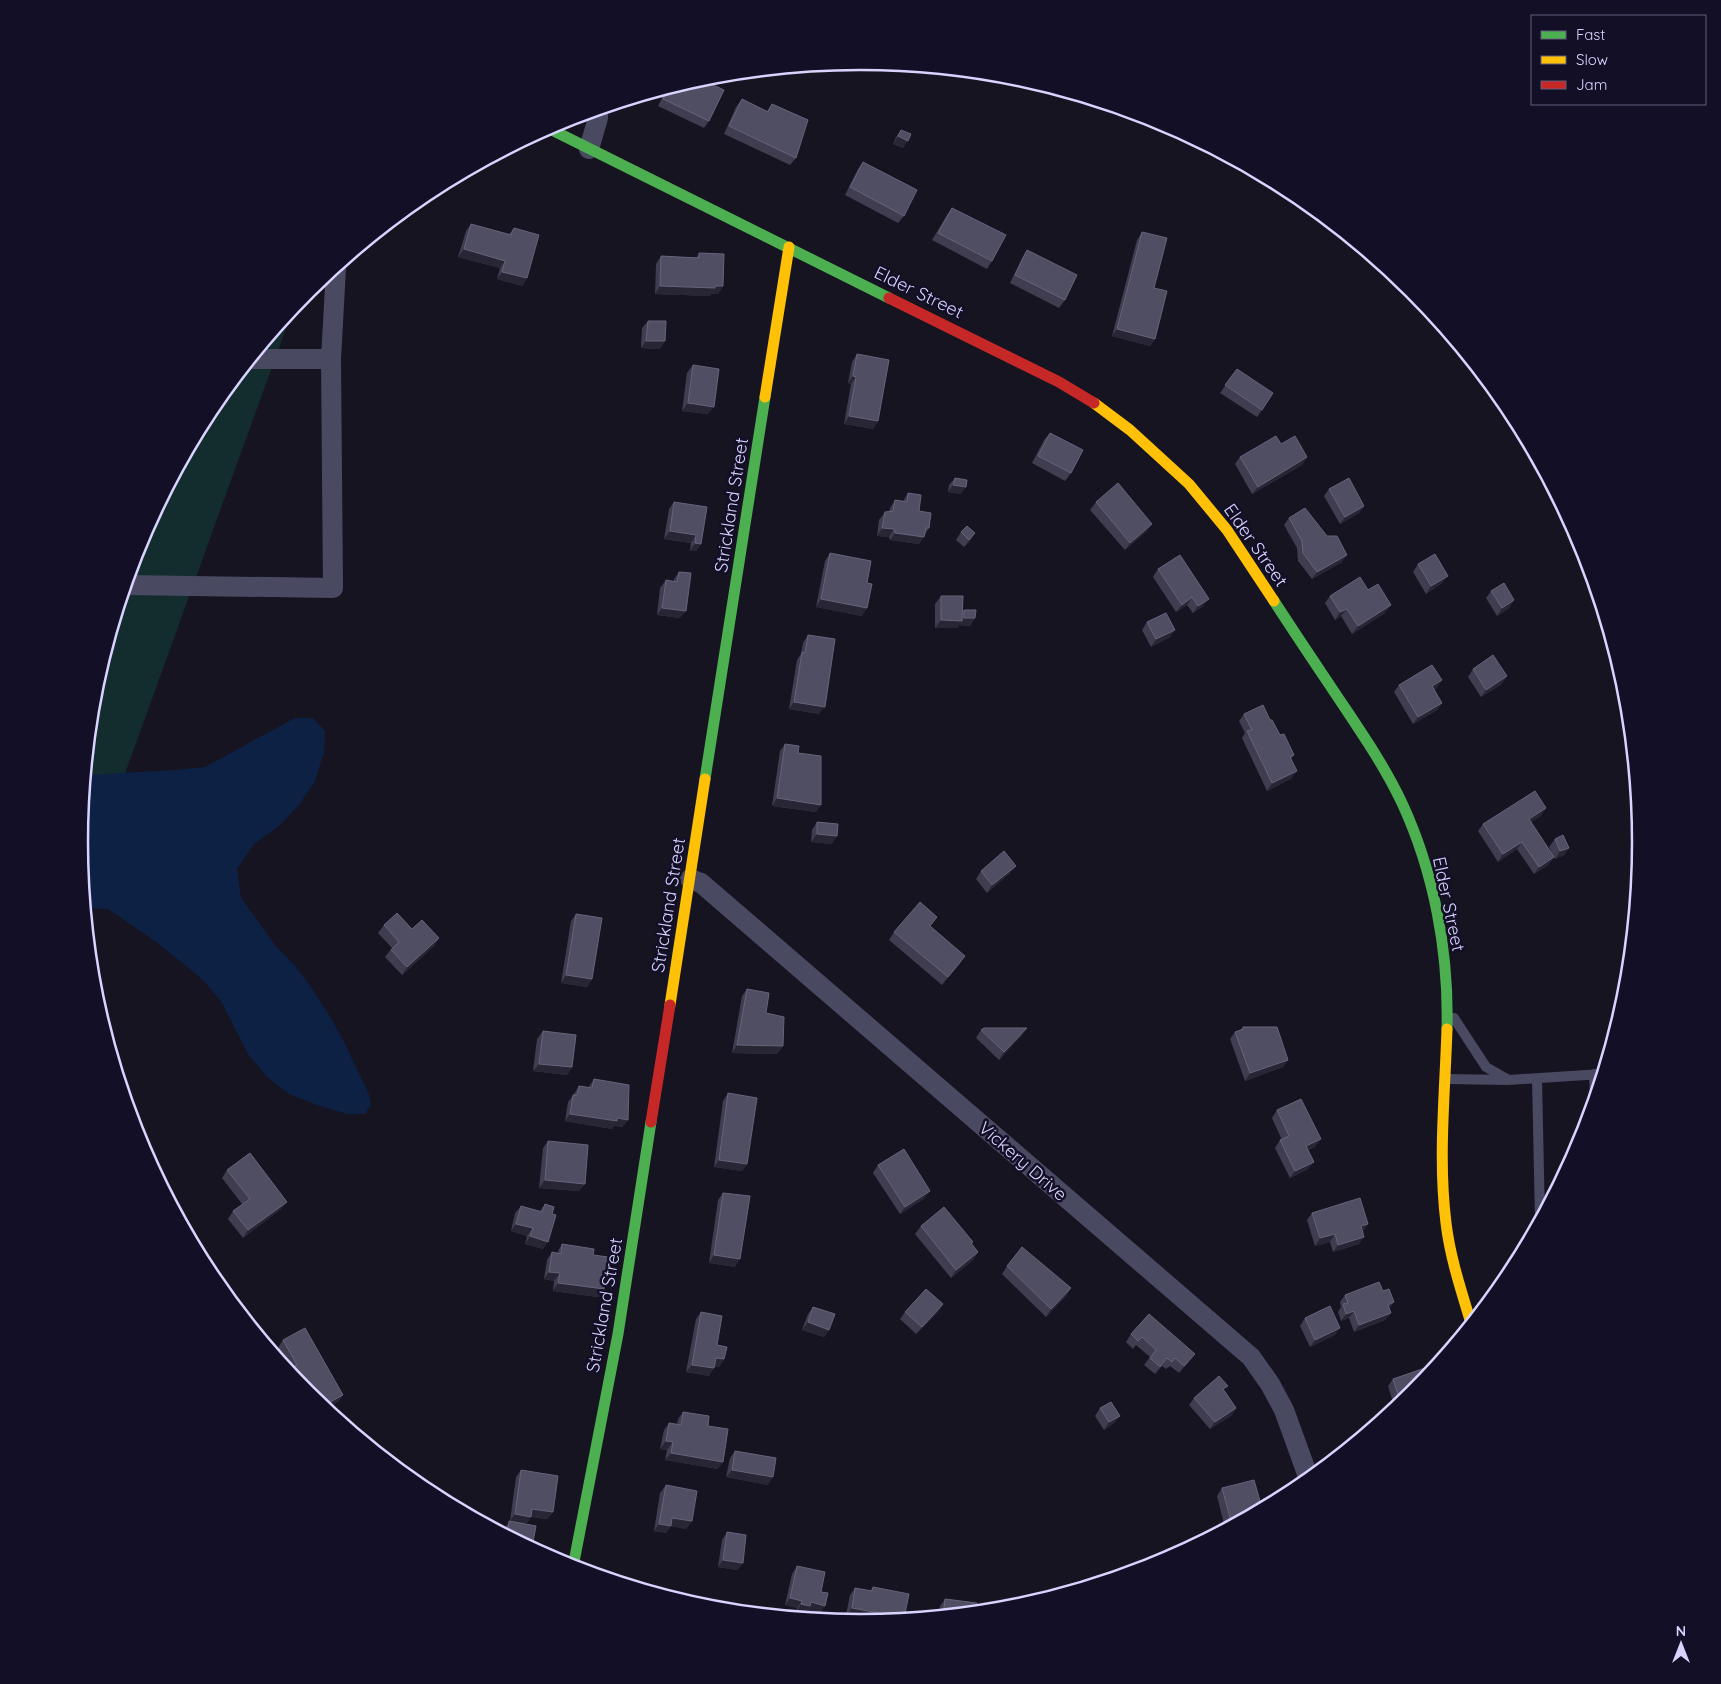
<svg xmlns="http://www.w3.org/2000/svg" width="1721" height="1684" font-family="Quicksand,sans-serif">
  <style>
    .green { fill: #132c2d }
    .water { fill: #0d2144 }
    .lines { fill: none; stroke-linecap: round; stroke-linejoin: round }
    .lane { stroke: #4a4962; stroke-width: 10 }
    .street { stroke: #4a4962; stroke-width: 20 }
    .fast { stroke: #4caf50; stroke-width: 11 }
    .slow { stroke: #ffc107; stroke-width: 11 }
    .jam { stroke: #c62828; stroke-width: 11 }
    .wall { fill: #403d50 }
    .shaded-wall { fill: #282635 }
    .building { fill: #504e63; stroke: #66637b }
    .labels { text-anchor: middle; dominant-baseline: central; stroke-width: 5; stroke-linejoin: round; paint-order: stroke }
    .street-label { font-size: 18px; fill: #d9d4ff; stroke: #130f26 }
    .rim { fill: none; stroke: #d9d4ff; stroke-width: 2.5 }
  </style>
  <rect width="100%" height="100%" fill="#161421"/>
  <!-- green -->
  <path class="green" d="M293 309 84 887 80 842 95 689 139 543 211 408Z"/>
  <!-- water -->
  <path class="water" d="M295 718H313L325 731 324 752 315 781 299 805 279 826 254 844 237 869 241 898 275 945 295 966 313 990 329 1015 343 1040 369 1094 371 1105 365 1114H347L317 1105 289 1094 266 1076 248 1054 221 1001 202 979 155 941 108 909 86 908 80 842 86 775 176 770 205 767Z"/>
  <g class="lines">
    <!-- lane -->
    <path class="lane" d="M1454 1018 1486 1067 1507 1079
      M1594 1074 1595 1098
      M1446 1079 1508 1080 1602 1074
      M1537 1079 1540 1220"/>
    <!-- street -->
    <path class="street" d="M589 149 598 118V110
      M252 359H331L336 268
      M127 585 333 588 331 359
      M690 879 701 883 1251 1357 1270 1384 1284 1410 1309 1479"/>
    <!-- fast -->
    <path class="fast" d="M548 128 889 298
      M1274 601C1296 635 1319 669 1341 702 1363 735 1385 767 1402 803 1434 872 1449 952 1447 1029
      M705 779 765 397
      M573 1567 618 1334 651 1122"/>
    <!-- slow -->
    <path class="slow" d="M765 397 789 247
      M1094 403 1130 430 1189 484 1227 530 1274 601
      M670 1005 705 779
      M1447 1029C1445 1093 1438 1159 1446 1223 1450 1257 1461 1290 1471 1323"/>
    <!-- jam -->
    <path class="jam" d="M889 298 1059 382 1094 403
      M651 1122 670 1005"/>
  </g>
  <!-- wall -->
  <path class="wall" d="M700 79 709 121 704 128 658 106 662 98 652 93Z
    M742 99 767 111 772 104 796 158 790 165 724 134 736 107Z
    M901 130 903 148 893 144 896 137Z
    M863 162 904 216 898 223 845 195 858 169Z
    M952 208 992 261 987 269 932 240 947 215Z
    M471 224 509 234 514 228 527 278 522 286 497 279 500 268 458 257 466 231Z
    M1142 232 1154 288 1155 339 1150 346 1112 336 1137 240Z
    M1027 250 1065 300 1059 308 1010 283 1022 258Z
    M699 253 723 286 718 294H711L710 296 655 294 656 264 661 256 696 258Z
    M648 321 660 349 641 348 642 328Z
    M857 354 878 421 873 429 844 424 851 384 848 383 852 362Z
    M693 365 708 414 682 411 687 373Z
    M1237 369 1262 410 1257 417 1220 393Z
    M1050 433 1071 473 1065 481 1032 463 1044 440Z
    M1281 444 1307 457 1302 465 1252 494 1235 464 1240 457Z
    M955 478 961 494 948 492 949 485Z
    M1329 489 1364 506 1359 513 1340 524 1324 496Z
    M908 493 929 528 919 544 890 540 889 537 877 536 879 520 885 512H889L890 508 895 500 903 501Z
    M674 502 701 544 696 551H690L691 543 664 539 669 509Z
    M1096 502 1147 531 1125 550 1090 510Z
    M1289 518 1342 562 1312 579 1298 561 1297 548 1284 525Z
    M961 532 970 541 964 547 956 540Z
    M830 553 867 583 862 616 816 607 825 561Z
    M1418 564 1442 583 1426 594 1413 572Z
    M1158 569 1203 606 1193 613 1187 605 1176 612 1153 577Z
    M679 572 680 618 657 615 660 588 666 580 673 582 674 579Z
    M1368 590 1385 613 1352 634 1341 616 1335 620 1325 603 1330 596Z
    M1491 591 1514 600 1509 608 1497 616 1486 598Z
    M941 596 962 612 964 610 975 618 970 626 959 625 957 628H935V604Z
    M1147 622 1170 637 1151 647 1142 630Z
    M808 635 819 714 789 709 797 660 801 654 803 643Z
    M1473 669 1502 684 1481 697 1468 677Z
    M1399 685 1437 688 1434 690 1442 703 1437 710 1413 724 1394 692Z
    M1244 714 1270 720 1294 755 1291 759 1292 778 1267 791 1242 738 1245 733 1239 721Z
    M785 744 798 753 816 812 772 806 780 751Z
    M1541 816 1531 822 1554 857 1548 865 1534 874 1517 849 1498 862 1478 831 1483 824Z
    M817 822 832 844 811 842 812 830Z
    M1555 839 1569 848 1564 855 1555 859 1549 847Z
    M981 871 1010 873 987 893 976 879Z
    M576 914 592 979 587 987 561 983 571 921Z
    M384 925 439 938 434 946 402 975 385 957 392 948 378 933Z
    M930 927 965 956 942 985 889 940 894 932Z
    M747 989 766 1013 783 1046 777 1054 732 1053 742 996Z
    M1243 1027 1288 1060 1283 1067 1245 1081 1230 1039 1235 1032 1241 1030Z
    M981 1030 1022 1035 999 1060 976 1038Z
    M543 1031 572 1067 567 1075 533 1071 537 1039Z
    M594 1079 623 1127 614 1126 612 1129 565 1121 568 1102 574 1094 579 1086 588 1088Z
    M728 1093 747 1164 742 1171 714 1167 723 1101Z
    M1277 1110 1315 1147 1308 1150V1169L1290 1178 1275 1148 1280 1140H1282L1272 1118Z
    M548 1141 585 1184 579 1191 539 1188 543 1148Z
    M878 1165 925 1198 900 1214 873 1173Z
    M227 1170 281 1209 243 1238 228 1219 233 1211 242 1204 222 1178Z
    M723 1193 735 1267 709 1263 718 1200Z
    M545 1204 543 1249 525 1244 527 1236 511 1231 515 1213 521 1206 540 1211Z
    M1312 1213 1363 1232 1359 1244 1333 1252 1330 1242 1315 1246 1307 1220Z
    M921 1226 973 1242 971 1244 978 1252 973 1260 951 1278 915 1234Z
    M562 1244 593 1255 604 1289 598 1297 553 1291 554 1281 544 1279 547 1260 552 1252 557 1253Z
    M1007 1266 1071 1288 1066 1296 1046 1317 1002 1274Z
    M1383 1291 1394 1302 1389 1309 1391 1313 1385 1320 1354 1332 1349 1318 1341 1321 1338 1312 1341 1307 1340 1302 1345 1295Z
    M943 1304 938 1312 916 1334 900 1319 905 1312Z
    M813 1307 829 1330 824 1337 802 1330 808 1314Z
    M701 1312 724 1359 719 1367 714 1366 709 1376 686 1372 696 1319Z
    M1149 1314 1189 1362 1179 1373 1170 1366 1166 1369 1162 1366 1155 1374 1144 1365 1150 1357 1136 1345 1133 1349 1126 1342 1131 1334Z
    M1305 1318 1335 1335 1310 1347 1300 1326Z
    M283 1340 343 1395 338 1402 290 1369 278 1348Z
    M1393 1379 1412 1394 1395 1409 1388 1386Z
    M1225 1391 1236 1408 1231 1416 1210 1429 1189 1405 1194 1398Z
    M1100 1408 1120 1416 1114 1423 1104 1430 1095 1416Z
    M683 1412 708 1426 718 1469 665 1460 667 1450 660 1449 664 1430 669 1423 677 1424 678 1419Z
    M735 1451 768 1485 726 1477 730 1458Z
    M521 1470 553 1512 547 1519 531 1517 526 1524 532 1547 503 1532 504 1529 510 1521 516 1477Z
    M666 1485 692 1521 686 1529 671 1526 666 1533 654 1531 660 1493Z
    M1222 1488 1262 1508 1225 1528 1217 1496Z
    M727 1532 743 1563 737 1570 718 1567 722 1540Z
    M797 1566 821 1592 820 1613 807 1610 804 1614 796 1612 797 1608 785 1605 792 1574Z
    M873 1587 904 1618 878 1621 846 1615 850 1595 855 1588 870 1591Z
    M945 1599 976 1611 939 1615 940 1606Z"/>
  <!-- shaded-wall -->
  <path class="shaded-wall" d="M898 136 908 141 903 148 893 144Z
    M464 249 505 261 500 268 458 257Z
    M502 272 527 278 522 286 497 279Z
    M660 286H723L718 294H711L710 296 655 294Z
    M1117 329 1155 339 1150 346 1112 336Z
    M646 341H665L660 349 641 348Z
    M853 376 856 377 851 384 848 383Z
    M688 403 714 407 708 414 682 411Z
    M849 416 878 421 873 429 844 424Z
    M1307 457 1302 465 1252 494 1258 487Z
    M953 485 966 487 961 494 948 492Z
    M1364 506 1359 513 1340 524 1345 517Z
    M1152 524 1147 531 1125 550 1130 543Z
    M882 528 894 529 889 537 877 536Z
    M670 531 696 535 691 543 664 539Z
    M895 533 924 537 919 544 890 540Z
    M975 533 970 541 964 547 969 540Z
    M695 543 701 544 696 551H690Z
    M1347 555 1342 562 1312 579 1317 572Z
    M1448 576 1442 583 1426 594 1431 586Z
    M1192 597 1187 605 1176 612 1182 605Z
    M821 599 867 608 862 616 816 607Z
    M1209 599 1203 606 1193 613 1198 606Z
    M1514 600 1509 608 1497 616 1502 608Z
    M1391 605 1385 613 1352 634 1358 626Z
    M662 608 686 611 680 618 657 615Z
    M1347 609 1341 616 1335 620 1340 612Z
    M964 618H975L970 626 959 625 957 628H935L941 620 962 621Z
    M1175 630 1170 637 1151 647 1156 639Z
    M1507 676 1502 684 1481 697 1486 690Z
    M1442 680 1437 688 1427 694 1432 686Z
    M794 702 825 707 819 714 789 709Z
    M1442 703 1437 710 1413 724 1418 717Z
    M1297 771 1292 778 1267 791 1272 783Z
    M777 798 821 805 816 812 772 806Z
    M1546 808 1541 816 1524 827 1529 819Z
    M817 834 837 836 832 844 811 842Z
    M1522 842 1517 849 1498 862 1503 854Z
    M1569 848 1564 855 1555 859 1560 851Z
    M1554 857 1548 865 1534 874 1539 867Z
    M1016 866 1010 873 987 893 992 885Z
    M439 938 434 946 402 975 407 967Z
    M965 956 960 964 942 985 948 977Z
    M566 975 592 979 587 987 561 983Z
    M1027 1028 1022 1035 999 1060 1004 1052Z
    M737 1045 783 1046 777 1054 732 1053Z
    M1288 1060 1283 1067 1245 1081 1250 1073Z
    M539 1064 572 1067 567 1075 533 1071Z
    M570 1114 617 1118 628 1120 623 1127 614 1126 612 1129 565 1121Z
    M1321 1139 1315 1147 1301 1154 1306 1146Z
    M719 1160 747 1164 742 1171 714 1167Z
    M1314 1162 1308 1169 1290 1178 1295 1171Z
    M545 1180 585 1184 579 1191 539 1188Z
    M930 1191 925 1198 900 1214 905 1207Z
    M287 1202 281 1209 243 1238 248 1230Z
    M516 1224 533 1228 527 1236 511 1231Z
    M1368 1224 1363 1232 1361 1226Z
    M1335 1234 1330 1242 1315 1246 1320 1238Z
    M530 1236 548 1242 543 1249 525 1244Z
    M1364 1237 1359 1244 1333 1252 1338 1245Z
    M978 1252 973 1260 951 1278 956 1270Z
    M714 1255 740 1259 735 1267 709 1263Z
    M549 1272 560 1273 554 1281 544 1279Z
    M558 1283 604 1289 598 1297 553 1291Z
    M1071 1288 1066 1296 1046 1317 1051 1309Z
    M1394 1302 1389 1310 1388 1305Z
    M943 1304 938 1312 916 1334 922 1327Z
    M1354 1311 1349 1318 1341 1321 1346 1314Z
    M1391 1313 1385 1320 1354 1332 1359 1325Z
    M808 1322 829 1330 824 1337 802 1330Z
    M1340 1328 1335 1335 1310 1347 1315 1340Z
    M1195 1354 1189 1362 1179 1373 1184 1366Z
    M716 1358 724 1359 719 1367 710 1365Z
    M1167 1358 1162 1366 1155 1374 1160 1367Z
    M692 1365 714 1368 709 1376 686 1372Z
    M343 1395 338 1402 326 1409 323 1406Z
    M1236 1408 1231 1416 1210 1429 1215 1422Z
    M1120 1416 1114 1423 1104 1430 1109 1422Z
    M666 1441 673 1442 667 1450 660 1449Z
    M671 1453 723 1462 718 1469 665 1460Z
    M732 1470 773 1477 768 1485 726 1477Z
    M532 1509 553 1512 547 1519 531 1517 526 1524 509 1522 515 1514Z
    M672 1518 692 1521 686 1529 671 1526 666 1533 654 1531 659 1524Z
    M723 1560 743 1563 737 1570 718 1567Z
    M790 1598 802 1601 797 1608 785 1605Z
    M811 1602 825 1606 820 1613 807 1610 804 1614 796 1612 801 1604Z
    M852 1608 904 1618 878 1621 846 1615Z"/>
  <!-- building -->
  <path class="building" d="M700 79 724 90 709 121 663 99 667 91 665 89Z
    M742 99 768 112 772 104 808 120 796 158 729 126Z
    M901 130 911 134 908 141 898 136Z
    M863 162 917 190 904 216 850 187Z
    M952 208 1006 235 992 261 938 233Z
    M471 224 511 235 514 228 539 235 527 278 502 272 505 261 464 249Z
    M1142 232 1167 238 1154 288 1167 291 1155 339 1117 329Z
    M1027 250 1077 275 1065 300 1015 275Z
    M699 253 724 254 723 286H715V288L660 286 661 256 699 258Z
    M648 321H666L665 341H646Z
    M857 354 889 360 878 421 849 416 856 377 853 376Z
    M693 365 719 369 714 407 688 403Z
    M1237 369 1273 393 1262 410 1225 385Z
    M1050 433 1083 450 1071 473 1038 456Z
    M1276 436 1281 444 1295 436 1307 457 1258 487 1240 457Z
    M955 478 967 480 966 487 953 485Z
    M1349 478 1364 506 1345 517 1329 489Z
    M1118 483 1152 524 1130 543 1096 502Z
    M908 493 921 495 919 511 931 513 929 528H926L924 537 895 533 894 529 882 528 885 512 893 511 895 500 907 502Z
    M674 502 707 507 701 544 695 543 696 535 670 531Z
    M1305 508 1327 536H1337L1347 555 1317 572 1303 553 1302 541 1289 518Z
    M967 526 975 533 969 540 961 532Z
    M830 553 871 561 867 583 872 584 867 608 821 599Z
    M1435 554 1448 576 1431 586 1418 564Z
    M1180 555 1209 599 1198 606 1192 597 1182 605 1158 569Z
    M679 572 691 573 686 611 662 608 666 580 677 582Z
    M1360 577 1368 590 1378 584 1391 605 1358 626 1347 609 1340 612 1330 596Z
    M1504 583 1514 600 1502 608 1491 591Z
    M941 596H963L962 621 941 620Z
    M964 610H976L975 618H964Z
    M1166 613 1175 630 1156 639 1147 622Z
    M808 635 835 639 825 707 794 702 802 652 805 653Z
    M1493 655 1507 676 1486 690 1473 669Z
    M1432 665 1442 680 1432 686 1442 703 1418 717 1399 685Z
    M1263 705 1270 720H1272L1280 735 1284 734 1294 755 1290 757 1297 771 1272 783 1247 731 1252 730 1244 714Z
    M785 744 799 746 798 753 821 756V805L777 798Z
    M1535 791 1546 808 1529 819 1554 857 1539 867 1522 842 1503 854 1483 824Z
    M817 822 838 824 837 836 817 834Z
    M1563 835 1569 848 1560 851 1555 839Z
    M1004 851 1016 866 992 885 981 871Z
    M920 902 937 917 930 926 965 956 948 977 894 932Z
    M397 913 412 929 422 920 439 938 407 967 391 950 399 942 384 925Z
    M576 914 602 918 592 979 566 975Z
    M747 989 769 993 766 1013 784 1017 783 1046 737 1045Z
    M1243 1027H1277L1288 1060 1250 1073 1235 1032 1243 1029Z
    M984 1028H1027L1004 1052 981 1030Z
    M543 1031 576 1035 572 1067 539 1064Z
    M594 1079 629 1085 628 1120 617 1118V1121L570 1114 573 1095H577L579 1086 592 1088Z
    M728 1093 757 1098 747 1164 719 1160Z
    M1301 1099 1321 1139 1306 1146 1314 1162 1295 1171 1280 1140 1289 1136 1277 1110Z
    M548 1141 588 1145 585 1184 545 1180Z
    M904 1149 930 1191 905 1207 878 1165Z
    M250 1153 287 1202 248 1230 233 1211 250 1199 227 1170Z
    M723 1193 750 1196 740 1259 714 1255Z
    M1360 1198 1368 1224 1361 1226 1364 1237 1338 1245 1335 1234 1320 1238 1312 1213Z
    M545 1204 554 1207 552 1214 556 1215 548 1242 530 1236 533 1228 516 1224 521 1206 542 1212Z
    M944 1207 973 1242 971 1243 978 1252 956 1270 921 1226Z
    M562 1244 594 1249 593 1255 608 1257 604 1289 558 1283 560 1273 549 1272 552 1252 561 1254Z
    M1022 1247 1071 1288 1051 1309 1007 1266Z
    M1379 1282 1383 1291 1389 1289 1394 1302 1388 1305 1391 1313 1359 1325 1354 1311 1346 1314 1343 1304 1348 1303 1345 1295Z
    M926 1289 943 1304 922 1327 905 1312Z
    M1330 1306 1340 1328 1315 1340 1305 1318Z
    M813 1307 835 1314 829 1330 808 1322Z
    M701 1312 722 1316 717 1345 727 1347 724 1359 716 1358 714 1368 692 1365Z
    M1149 1314 1195 1354 1184 1366 1175 1358 1172 1362 1167 1358 1160 1367 1150 1358 1156 1350 1142 1337 1138 1341 1131 1334Z
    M305 1328 343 1395 323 1406 308 1394 288 1369 297 1365 283 1340Z
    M1425 1368 1428 1376 1412 1394 1401 1404 1393 1379Z
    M1219 1376 1228 1386 1223 1389 1236 1408 1215 1422 1194 1398Z
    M1111 1402 1120 1416 1109 1422 1100 1408Z
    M683 1412 709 1416 708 1426 728 1429 723 1462 671 1453 673 1442 666 1441 669 1423 681 1425Z
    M735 1451 776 1458 773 1477 732 1470Z
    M521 1470 558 1476 553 1512 532 1509 531 1517 515 1514Z
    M1254 1480 1262 1508 1232 1525 1222 1488Z
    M666 1485 697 1491 692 1521 672 1518 671 1526 659 1524Z
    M509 1521 536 1526 532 1547 507 1534Z
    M727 1532 746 1535 743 1563 723 1560Z
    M797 1566 825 1572 821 1592 828 1593 825 1606 811 1602 810 1606 801 1604 802 1601 790 1598Z
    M873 1587 909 1594 904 1618 852 1608 855 1588 872 1591Z
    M945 1599 977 1603 976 1611 943 1615Z"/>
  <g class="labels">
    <!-- street labels -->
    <g class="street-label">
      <text transform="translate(919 292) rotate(26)">Elder Street</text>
      <text transform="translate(731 505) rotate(-81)">Strickland Street</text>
      <text transform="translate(1256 545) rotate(55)">Elder Street</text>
      <text transform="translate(1449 904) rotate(78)">Elder Street</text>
      <text transform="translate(668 905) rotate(-81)">Strickland Street</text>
      <text transform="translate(1023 1161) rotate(41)">Vickery Drive</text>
      <text transform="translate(604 1305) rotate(-80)">Strickland Street</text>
    </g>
  </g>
  <!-- crop -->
  <path d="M0 0H1721V1684H0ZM88 842a772 772 0 1 1 1544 0a772 772 0 1 1-1544 0Z" fill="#130f26" fill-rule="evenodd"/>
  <path class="rim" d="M88 842a772 772 0 1 1 1544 0a772 772 0 1 1-1544 0Z"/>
  <!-- legend -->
  <rect x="1531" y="15" width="175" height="90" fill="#130f26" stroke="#625e7d"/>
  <rect x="1541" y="31" width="25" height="8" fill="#4caf50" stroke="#625e7d"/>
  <text x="1576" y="40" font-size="15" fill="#d9d4ff">Fast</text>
  <rect x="1541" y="56" width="25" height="8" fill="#ffc107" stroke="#625e7d"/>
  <text x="1576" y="65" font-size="15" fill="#d9d4ff">Slow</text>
  <rect x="1541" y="81" width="25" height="8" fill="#c62828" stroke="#625e7d"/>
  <text x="1576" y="90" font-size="15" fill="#d9d4ff">Jam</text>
  <!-- north arrow -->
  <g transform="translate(1681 1644)" stroke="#130f26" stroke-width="4" paint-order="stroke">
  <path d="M0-4L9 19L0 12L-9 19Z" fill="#d9d4ff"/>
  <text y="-8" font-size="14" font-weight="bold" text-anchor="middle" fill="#d9d4ff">N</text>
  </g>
</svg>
